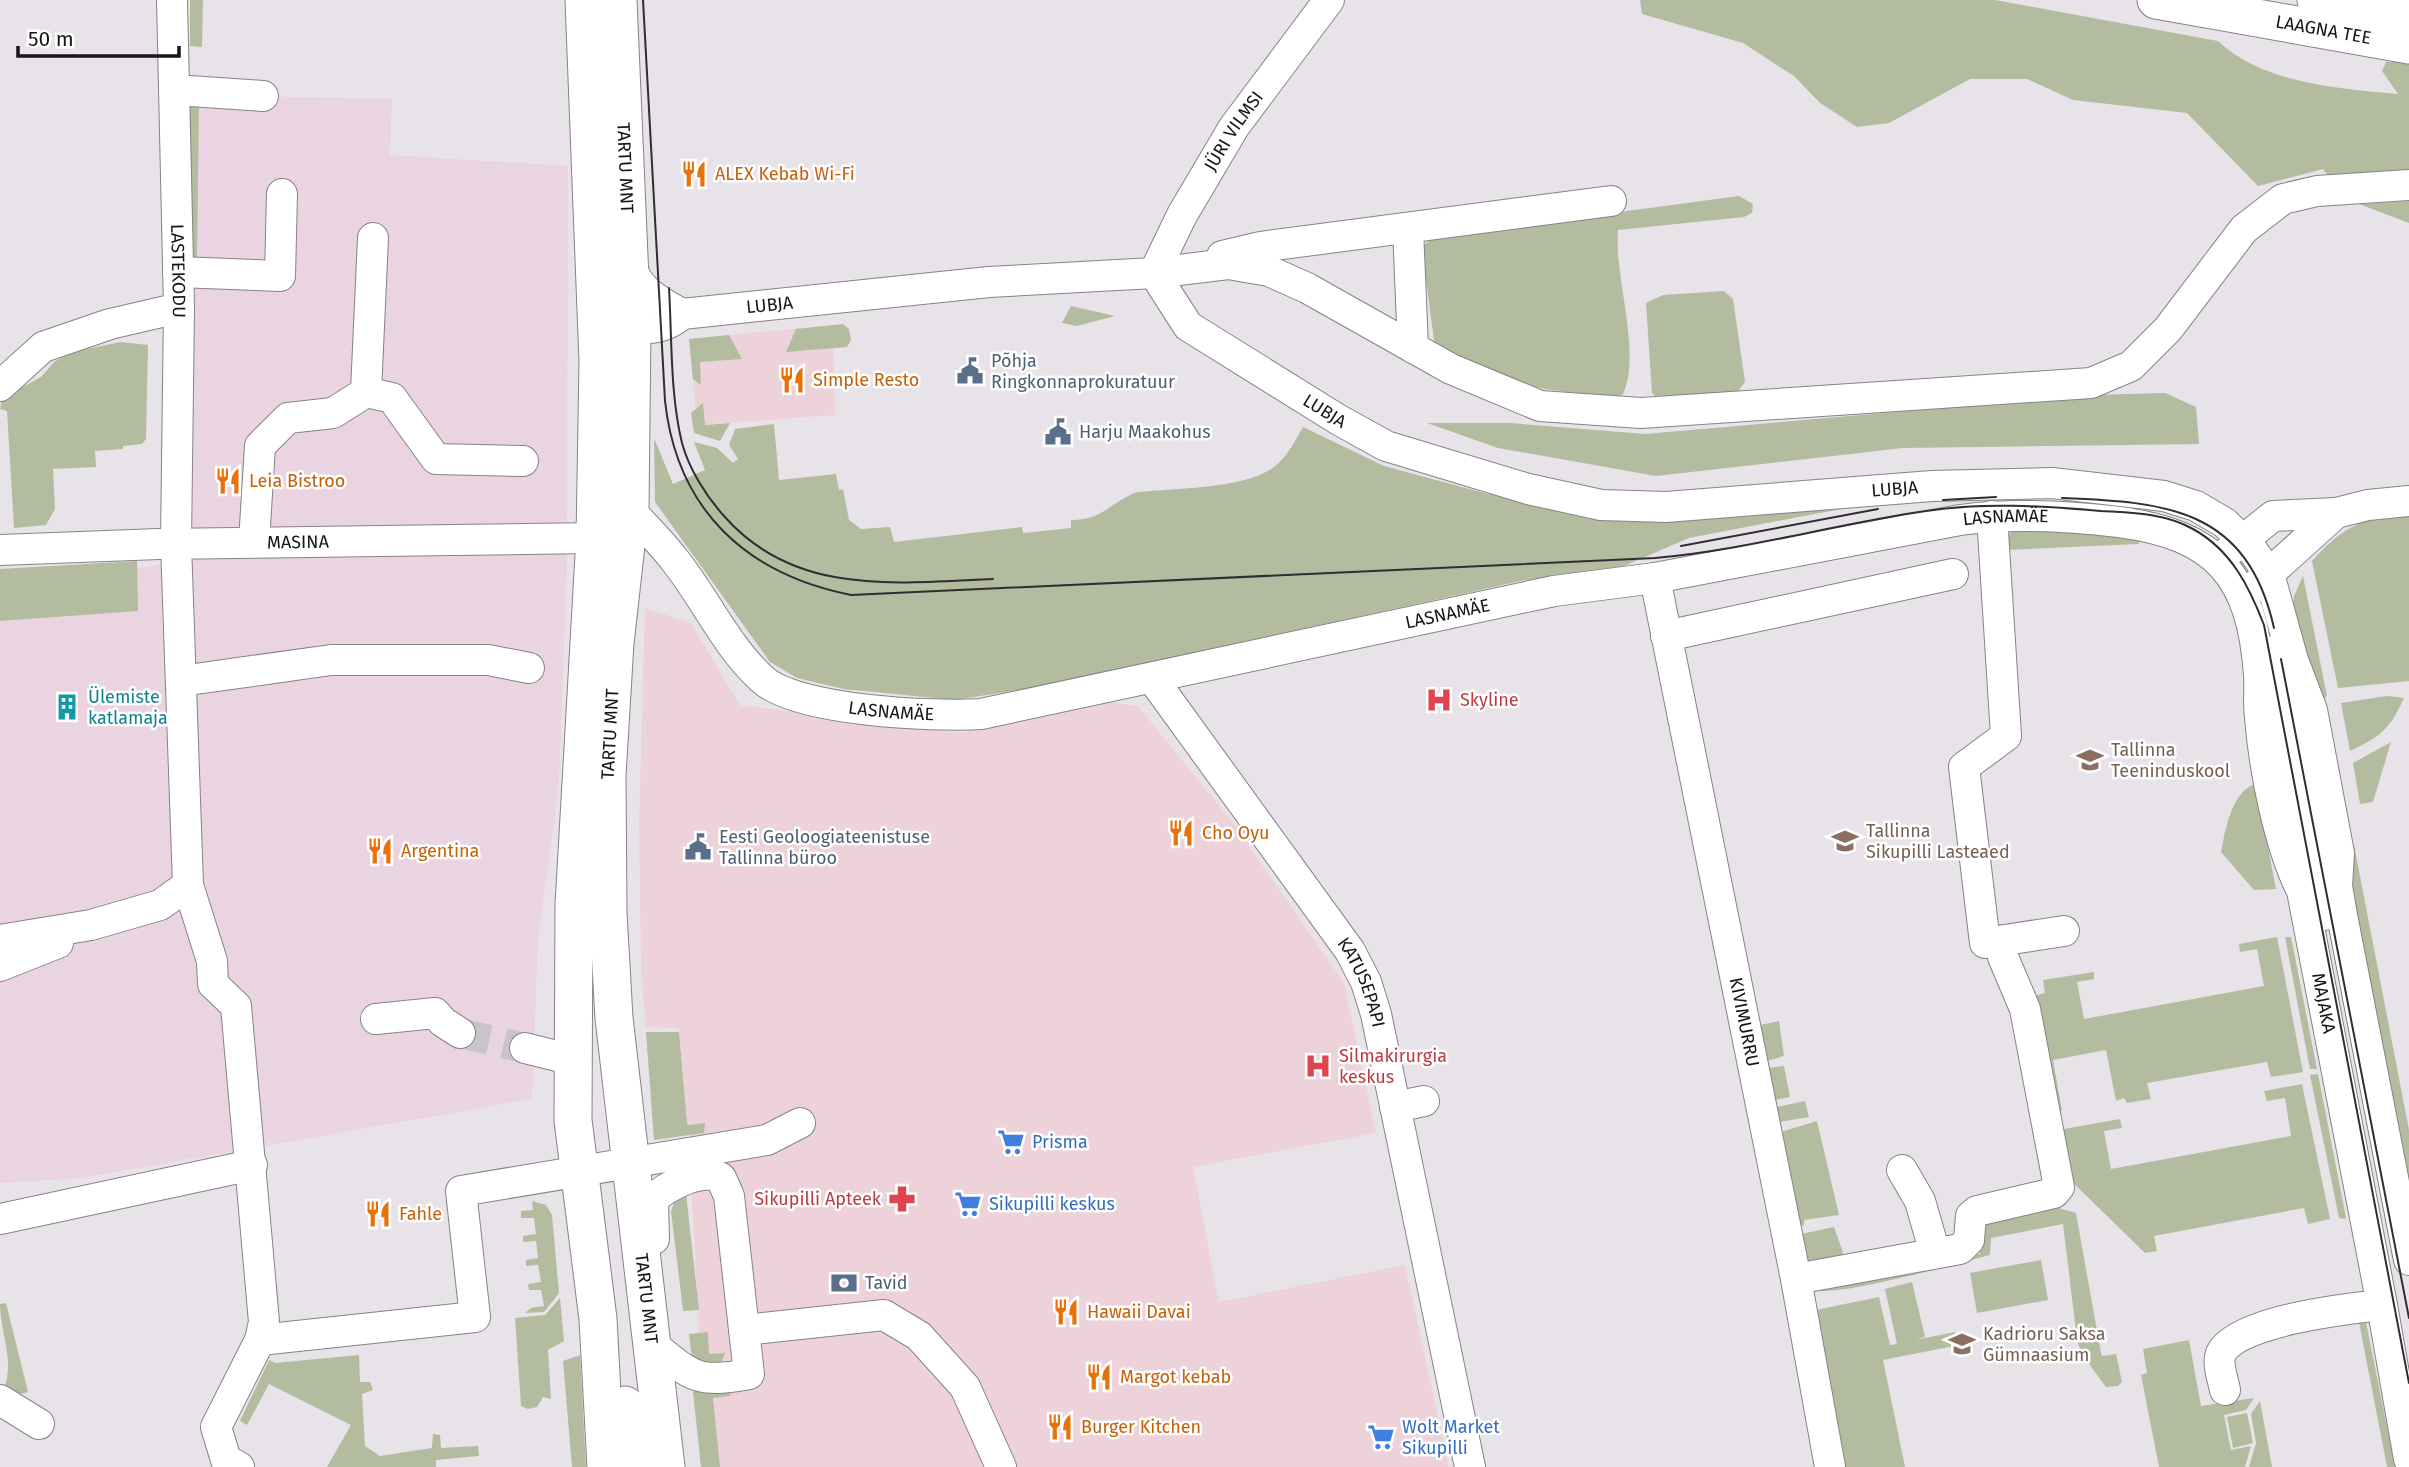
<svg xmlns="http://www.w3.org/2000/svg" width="2409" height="1467" font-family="'Fira Sans',sans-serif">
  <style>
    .commercial { fill: #edd3d9 }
    .industrial { fill: #ead4e1 }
    .green { fill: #b3bc9f }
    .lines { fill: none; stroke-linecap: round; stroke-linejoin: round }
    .minor-tunnel { stroke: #c9c4ca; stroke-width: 30; stroke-dasharray: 30 15; stroke-linecap: butt }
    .minor-casing { stroke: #878288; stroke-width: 32 }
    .major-casing { stroke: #878288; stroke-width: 39 }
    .minor { stroke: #fff; stroke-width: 30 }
    .major { stroke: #fff; stroke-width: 37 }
    .tram { stroke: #302e30; stroke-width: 2 }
    .labels { text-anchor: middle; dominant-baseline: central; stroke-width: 5; stroke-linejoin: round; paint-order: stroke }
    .street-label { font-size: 18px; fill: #171517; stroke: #fff }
    .food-label { font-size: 18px; fill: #c56008; stroke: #fff; text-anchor: start }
    .service-label { font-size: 18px; fill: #4e5e75; stroke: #fff; text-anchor: start }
    .culture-label { font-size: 18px; fill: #0d838f; stroke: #fff; text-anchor: start }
    .health-label { font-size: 18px; fill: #be3a42; stroke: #fff; text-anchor: start }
    .education-label { font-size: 18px; fill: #785e54; stroke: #fff; text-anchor: start }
    .shop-label { font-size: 18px; fill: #366cbe; stroke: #fff; text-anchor: start }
  </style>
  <rect width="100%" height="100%" fill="#e8e3e9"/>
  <!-- commercial -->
  <path class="commercial" d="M833 325 835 415 697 425 689 339Z
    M645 608 691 623 740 705 960 733 1104 701 1138 706 1234 824 1344 983 1376 1133 1193 1167 1219 1302 1405 1265 1449 1467H712L702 1398 689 1141 679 1028 646 1027 641 971 639 823Z"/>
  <!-- industrial -->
  <path class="industrial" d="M206 95 392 99 390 155 568 166 567 564 559 782 538 941 532 1099 81 1178 0 1183V585L183 562 190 100Z"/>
  <!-- green -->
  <path class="green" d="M190 0H203L202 47 190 46Z
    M1640 0H1995L2218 41C2264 84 2337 88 2398 94L2382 71 2386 62 2409 61V173L2329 177 2323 169 2258 186 2187 113 2073 100 2027 79H1970L1889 123 1857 127 1820 103 1794 76 1743 43 1642 14Z
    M199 99 197 264 193 261 189 109 190 104Z
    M1739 196 1753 204 1752 213 1744 217 1618 230C1614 278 1642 352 1623 394L1615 398 1544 389 1493 377 1439 348 1434 340 1423 257 1424 245 1433 237Z
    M2409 201V223L2359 204Z
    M1724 291 1733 299 1745 382 1736 394 1655 396 1652 393 1646 303 1663 295Z
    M1071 306 1115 316 1077 326 1062 323Z
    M843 324 849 329 851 340 847 347 786 352 796 329Z
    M729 335 742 359 700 362 701 385 693 379 689 339Z
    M121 342 148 345 146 439 142 444 123 446V449L95 451 96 467 53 469 55 509 46 525 14 528 7 411 0 409 2 398 41 377 54 362 72 352Z
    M2165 393 2196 407 2199 444 1903 448 1656 476 1498 448 1427 423H1510L1645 434 2089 395Z
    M703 403 705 425 730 423 720 441 694 433 691 413Z
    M774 424 779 480 836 474 839 490 843 489 849 520 861 529 890 527 894 542 1022 527 1023 533 1071 528V520C1105 520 1110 501 1138 492 1175 488 1245 489 1274 467 1287 457 1295 441 1303 427L1384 466 1488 494 1584 513 1888 500 1689 538 1624 566 1521 581 1032 688 954 700 844 689 797 678 770 662 655 502 654 438 673 484 705 470 694 442 717 448 733 463 738 459 729 445 735 429Z
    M2409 513V681L2338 688 2312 561C2347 523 2360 520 2409 513Z
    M2016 528 2139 532V544L2005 550 2006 537Z
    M137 561 138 611 0 621V569Z
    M2303 576 2327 696 2318 703 2292 613 2294 596Z
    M2387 696 2404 698C2390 729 2380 737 2350 751L2341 703Z
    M2391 742 2373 802 2360 804 2353 763Z
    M2256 784 2276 889 2254 890 2221 852C2225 831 2232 790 2256 784Z
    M2346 845H2354L2409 1130V1182L2343 881Z
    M2277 937 2303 1072 2271 1077 2267 1062 2147 1083 2151 1099 2127 1103 2124 1098 2116 1101 2106 1050 2053 1060 2062 1111 2051 1107 2031 997 2045 993 2043 980 2094 972V979L2077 982 2084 1019 2264 986 2257 949 2240 952 2239 944Z
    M2285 937H2291L2317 1069H2310Z
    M1779 1021 1784 1056 1767 1061 1760 1025Z
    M646 1032H679L687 1122 688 1125 705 1123 704 1133 654 1140Z
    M1784 1066 1790 1097 1775 1100 1768 1068Z
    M2318 1074 2346 1218 2345 1219 2339 1218 2310 1075Z
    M2302 1084 2330 1219 2308 1224 2304 1208 2154 1236 2157 1251 2145 1253 2064 1174 2056 1135 2064 1129 2120 1119 2122 1128 2104 1131 2111 1169 2291 1136 2285 1098 2267 1101 2264 1091Z
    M1805 1101 1809 1117 1779 1122 1777 1107Z
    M1817 1121 1839 1215 1804 1220V1225L1800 1226 1781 1132Z
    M686 1193 699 1310 683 1311 671 1211 676 1198Z
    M532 1201 546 1205 552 1215 559 1293 544 1312 525 1313 531 1308 544 1306 541 1290H529L528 1284 541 1282 538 1265 526 1266V1260L538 1258 536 1241 523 1242V1236L536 1234 534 1218H521V1211L533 1210Z
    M2055 1207 2076 1213 2101 1353 2102 1356 2116 1354 2122 1382 2118 1386 2106 1387 2081 1353 2077 1339 2063 1224 1991 1238 1990 1255C1962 1262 1829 1300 1812 1289L1813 1286 1980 1254 1979 1235 1984 1220Z
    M1834 1227 1847 1264 1809 1270 1801 1234Z
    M2041 1260 2048 1300 1977 1313 1970 1273Z
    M1912 1282 1925 1337 1915 1340 1955 1332 1959 1345 1883 1360 1905 1467H1846L1816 1310 1879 1297 1890 1345 1897 1344 1885 1289Z
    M560 1298 564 1341 548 1350 551 1399 543 1397 537 1407 528 1409 521 1406 515 1318 545 1315Z
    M6 1303 28 1392 12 1396 5 1386C14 1358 0 1332 0 1304Z
    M2358 1317H2365L2395 1467H2387Z
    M708 1332 709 1354 725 1353 720 1366 693 1367 689 1334Z
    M2189 1340 2201 1406 2254 1398 2246 1410 2224 1415 2231 1450 2251 1446 2245 1467H2159L2141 1375 2147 1373 2143 1349Z
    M359 1355 360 1382H370L373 1390 362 1394 365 1446 380 1456 432 1448 433 1434 440 1435 441 1448 478 1446 479 1456 436 1460V1467H327L351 1425 269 1384 247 1425 240 1421 269 1360 275 1363Z
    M580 1355 586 1467H572L563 1361Z
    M696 1389 730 1390V1396L713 1398 720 1467H701L693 1392Z
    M2260 1401 2272 1467H2249L2256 1443 2251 1414Z
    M2247 1413 2253 1443 2233 1448 2227 1417Z"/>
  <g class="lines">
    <!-- minor-tunnel -->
    <path class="minor-tunnel" d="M460 1033 525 1048"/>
    <!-- minor casing -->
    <g class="minor-casing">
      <g id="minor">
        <path id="s1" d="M172 0 179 308 176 544 188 885 212 961 213 984 236 1006 264 1322 260 1340 216 1427 226 1460 239 1467"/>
        <path d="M175 90 263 96"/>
        <path d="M1408 228 1413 348"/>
        <path d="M1222 256 1260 247 1611 201"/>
        <path d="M630 265C639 291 660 302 682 314"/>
        <path d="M178 272 280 276 282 194"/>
        <path id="s2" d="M1154 273 1188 326 1339 420 1386 446 1528 489 1601 505 1666 507 1932 486 2052 483 2164 496 2196 506 2225 523 2253 551 2269 574 2293 660 2312 710 2339 853 2337 886 2342 915 2409 1260"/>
        <path id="s3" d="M1154 273 1182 215 1234 127 1329 0"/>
        <path d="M617 310C629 336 665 331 682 314"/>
        <path id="s4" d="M682 314 989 282 1154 273 1228 264 1269 271 1307 288 1451 369 1540 406 1641 413 2091 383 2131 366 2168 329 2244 229 2283 199 2317 191 2409 185"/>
        <path d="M0 386 43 347 110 324 179 308"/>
        <path d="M366 392 392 398 436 459 523 461"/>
        <path id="s5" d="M630 510C644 526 660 541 673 558 704 596 725 645 762 679 796 711 934 717 981 714L1554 591 1655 578 1960 520C2012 513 2067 516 2119 522 2217 535 2252 576 2259 675 2260 689 2258 703 2260 717 2264 769 2279 846 2302 891L2382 1305 2409 1459"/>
        <path d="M1992 516 2006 736 1964 767 1985 943 2064 931"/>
        <path d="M254 542 260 446 288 418 333 413 366 392 373 238"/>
        <path id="s6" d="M0 550 159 544 595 538"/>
        <path d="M2228 552 2273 516 2336 513 2368 505 2409 501"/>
        <path id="s7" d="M1655 578 1796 1279 1830 1467"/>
        <path d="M2253 588 2336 513"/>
        <path d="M1666 636 1953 574"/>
        <path d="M2274 651 2324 915"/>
        <path id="s8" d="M1152 678 1350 951 1366 982 1376 1014 1470 1467"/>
        <path d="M181 681 331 660H488L529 668"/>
        <path d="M0 940 91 925 160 905 188 885"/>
        <path d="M0 966 58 943"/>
        <path d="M376 1019 435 1013 443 1022 460 1033"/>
        <path d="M525 1048 573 1060"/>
        <path d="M1395 1107 1424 1101"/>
        <path d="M1902 1170 1920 1201 1935 1253"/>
        <path d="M0 1219 252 1165"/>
        <path d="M1796 1279 1960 1249 1969 1240 1971 1216 1977 1211 2054 1193 2059 1187 2025 1009 2003 957 2000 941"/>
        <path d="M744 1330 884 1315 919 1336 965 1387 1001 1467"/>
        <path d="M260 1340 475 1317 461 1191 767 1140 800 1123"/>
        <path d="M651 1343C691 1376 696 1384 749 1374L729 1196 721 1178C704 1167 665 1186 653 1200L654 1239"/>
        <path d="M2225 1390C2223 1380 2218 1366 2220 1357 2226 1322 2352 1308 2382 1305"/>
        <path d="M0 1400 39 1424"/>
      </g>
    </g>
    <!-- major casing -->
    <g class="major-casing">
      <g id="major">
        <path d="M584 0 598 362 595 538 574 905 573 1120 598 1319 606 1467"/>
        <path id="s9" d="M618 0 632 326 630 510 615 643 607 775 608 913 614 1018 666 1467"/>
        <path id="s10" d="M2156 0 2409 45"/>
        <path d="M2316 0 2409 17"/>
        <path d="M625 1405 633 1467"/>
      </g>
    </g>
    <!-- minor -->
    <use href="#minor" class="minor"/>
    <!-- major -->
    <use href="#major" class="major"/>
    <!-- tram -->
    <path class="tram" d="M643 0 665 401C677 510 746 574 851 595L1655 558C1747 550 1835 524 1926 511 1983 502 2044 506 2101 511 2133 513 2164 513 2193 529 2231 550 2249 586 2264 625L2409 1383
      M669 288C672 338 670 394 682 443 689 469 706 496 724 516 795 597 897 583 993 579
      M2062 498C2166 502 2247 508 2274 628
      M1943 500 1996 497
      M1681 546 1878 509
      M2281 659 2409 1318"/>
  </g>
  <!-- icons -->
  <defs>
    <g id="restaurant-bare" transform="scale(2.1)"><path d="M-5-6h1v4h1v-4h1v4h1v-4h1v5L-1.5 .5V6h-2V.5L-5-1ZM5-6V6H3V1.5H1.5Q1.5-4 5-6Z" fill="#e8710a" stroke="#fff" stroke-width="2.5" paint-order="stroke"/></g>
    <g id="civic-bare" transform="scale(2.1)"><path d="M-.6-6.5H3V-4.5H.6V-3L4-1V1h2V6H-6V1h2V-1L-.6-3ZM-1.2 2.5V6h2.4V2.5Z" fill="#5c6f8a" stroke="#fff" stroke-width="2.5" paint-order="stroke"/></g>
    <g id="hospital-bare" transform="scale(2.1)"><path d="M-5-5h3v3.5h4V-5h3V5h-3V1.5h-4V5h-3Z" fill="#e0444e" stroke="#fff" stroke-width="2.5" paint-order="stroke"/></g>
    <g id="building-bare" transform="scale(2.1)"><path d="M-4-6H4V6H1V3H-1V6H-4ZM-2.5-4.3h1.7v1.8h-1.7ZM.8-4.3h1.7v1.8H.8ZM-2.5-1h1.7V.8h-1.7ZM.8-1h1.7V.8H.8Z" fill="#0f9aa8" stroke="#fff" stroke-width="2.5" paint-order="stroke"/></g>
    <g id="university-bare" transform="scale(2.1)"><path d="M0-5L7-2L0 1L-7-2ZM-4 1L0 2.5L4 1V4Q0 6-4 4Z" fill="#8d6e63" stroke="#fff" stroke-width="2.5" paint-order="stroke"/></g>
    <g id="school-bare" transform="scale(2.1)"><path d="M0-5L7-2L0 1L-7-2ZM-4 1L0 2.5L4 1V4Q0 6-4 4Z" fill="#8d6e63" stroke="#fff" stroke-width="2.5" paint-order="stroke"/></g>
    <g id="supermarket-bare" transform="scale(2.1)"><path d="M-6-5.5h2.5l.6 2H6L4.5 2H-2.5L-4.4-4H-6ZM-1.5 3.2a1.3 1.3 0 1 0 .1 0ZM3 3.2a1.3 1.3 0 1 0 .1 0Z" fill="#3f7fe0" stroke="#fff" stroke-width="2.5" paint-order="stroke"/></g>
    <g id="pharmacy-bare" transform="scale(2.1)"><path d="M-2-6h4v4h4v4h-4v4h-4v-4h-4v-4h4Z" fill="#e0444e" stroke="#fff" stroke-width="2.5" paint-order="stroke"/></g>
    <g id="bank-bare" transform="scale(2.1)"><path d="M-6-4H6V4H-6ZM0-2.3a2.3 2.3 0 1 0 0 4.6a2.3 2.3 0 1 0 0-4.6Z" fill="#5c6f8a" stroke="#fff" stroke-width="2.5" paint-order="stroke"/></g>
  </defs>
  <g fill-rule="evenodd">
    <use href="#restaurant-bare" x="694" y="174"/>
    <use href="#civic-bare" x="970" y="371"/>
    <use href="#restaurant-bare" x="792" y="380"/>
    <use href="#civic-bare" x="1058" y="432"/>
    <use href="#restaurant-bare" x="228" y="481"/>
    <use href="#hospital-bare" x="1439" y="700"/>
    <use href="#building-bare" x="67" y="707"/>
    <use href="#university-bare" x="2090" y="760"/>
    <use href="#restaurant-bare" x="1181" y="833"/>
    <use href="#school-bare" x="1845" y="841"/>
    <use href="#civic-bare" x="698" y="847"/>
    <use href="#restaurant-bare" x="380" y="851"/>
    <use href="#hospital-bare" x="1318" y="1066"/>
    <use href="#supermarket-bare" x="1011" y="1142"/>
    <use href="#pharmacy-bare" x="902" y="1199"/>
    <use href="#supermarket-bare" x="968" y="1204"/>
    <use href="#restaurant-bare" x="378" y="1214"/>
    <use href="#bank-bare" x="844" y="1283"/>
    <use href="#restaurant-bare" x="1066" y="1312"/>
    <use href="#school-bare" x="1962" y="1344"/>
    <use href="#restaurant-bare" x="1099" y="1377"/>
    <use href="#restaurant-bare" x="1060" y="1427"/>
    <use href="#supermarket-bare" x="1381" y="1437"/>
  </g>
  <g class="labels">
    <!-- street labels -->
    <g class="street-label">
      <text stroke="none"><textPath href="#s10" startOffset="170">LAAGNA TEE</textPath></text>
      <text stroke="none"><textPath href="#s3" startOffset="163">JÜRI VILMSI</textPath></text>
      <text stroke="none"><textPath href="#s9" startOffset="168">TARTU MNT</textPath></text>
      <text stroke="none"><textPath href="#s1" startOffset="271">LASTEKODU</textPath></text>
      <text stroke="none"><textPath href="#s4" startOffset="88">LUBJA</textPath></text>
      <text stroke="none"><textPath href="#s2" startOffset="224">LUBJA</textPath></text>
      <text stroke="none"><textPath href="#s2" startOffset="812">LUBJA</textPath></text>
      <text stroke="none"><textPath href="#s5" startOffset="1484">LASNAMÄE</textPath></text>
      <text stroke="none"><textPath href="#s6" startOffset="298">MASINA</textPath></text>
      <text stroke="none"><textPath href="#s5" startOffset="917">LASNAMÄE</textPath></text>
      <text stroke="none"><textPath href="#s5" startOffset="350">LASNAMÄE</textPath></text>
      <text transform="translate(610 734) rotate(-87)">TARTU MNT</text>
      <text stroke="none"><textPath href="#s8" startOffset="371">KATUSEPAPI</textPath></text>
      <text stroke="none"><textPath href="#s5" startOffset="2166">MAJAKA</textPath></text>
      <text stroke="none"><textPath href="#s7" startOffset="453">KIVIMURRU</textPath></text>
      <text stroke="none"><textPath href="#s9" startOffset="1302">TARTU MNT</textPath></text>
    </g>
    <!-- food labels -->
    <g class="food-label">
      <text x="715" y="174">ALEX Kebab Wi-Fi</text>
      <text x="813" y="380">Simple Resto</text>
      <text x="249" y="481">Leia Bistroo</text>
      <text x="1202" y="833">Cho Oyu</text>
      <text x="401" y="851">Argentina</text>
      <text x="399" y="1214">Fahle</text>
      <text x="1087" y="1312">Hawaii Davai</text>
      <text x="1120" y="1377">Margot kebab</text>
      <text x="1081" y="1427">Burger Kitchen</text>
    </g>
    <!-- service labels -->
    <g class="service-label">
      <text x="991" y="361">Põhja<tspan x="991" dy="21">Ringkonnaprokuratuur</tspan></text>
      <text x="1079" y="432">Harju Maakohus</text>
      <text x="719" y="837">Eesti Geoloogiateenistuse<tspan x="719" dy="21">Tallinna büroo</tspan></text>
      <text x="865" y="1283">Tavid</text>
    </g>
    <!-- culture labels -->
    <g class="culture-label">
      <text x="88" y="697">Ülemiste<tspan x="88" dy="21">katlamaja</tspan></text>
    </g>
    <!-- health labels -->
    <g class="health-label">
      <text x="1460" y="700">Skyline</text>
      <text x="1339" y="1056">Silmakirurgia<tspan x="1339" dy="21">keskus</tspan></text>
      <text x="881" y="1199" text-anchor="end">Sikupilli Apteek</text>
    </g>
    <!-- education labels -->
    <g class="education-label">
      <text x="2111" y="750">Tallinna<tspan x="2111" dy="21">Teeninduskool</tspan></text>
      <text x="1866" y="831">Tallinna<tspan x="1866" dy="21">Sikupilli Lasteaed</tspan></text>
      <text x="1983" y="1334">Kadrioru Saksa<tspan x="1983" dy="21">Gümnaasium</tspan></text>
    </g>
    <!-- shop labels -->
    <g class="shop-label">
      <text x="1032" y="1142">Prisma</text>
      <text x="989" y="1204">Sikupilli keskus</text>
      <text x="1402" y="1427">Wolt Market<tspan x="1402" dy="21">Sikupilli</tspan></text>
    </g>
  </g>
  <!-- scale -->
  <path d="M18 46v10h161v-10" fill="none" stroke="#171517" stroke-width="3.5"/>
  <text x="28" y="46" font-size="21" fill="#171517" stroke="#ffffff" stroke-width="5" paint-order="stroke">50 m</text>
</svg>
